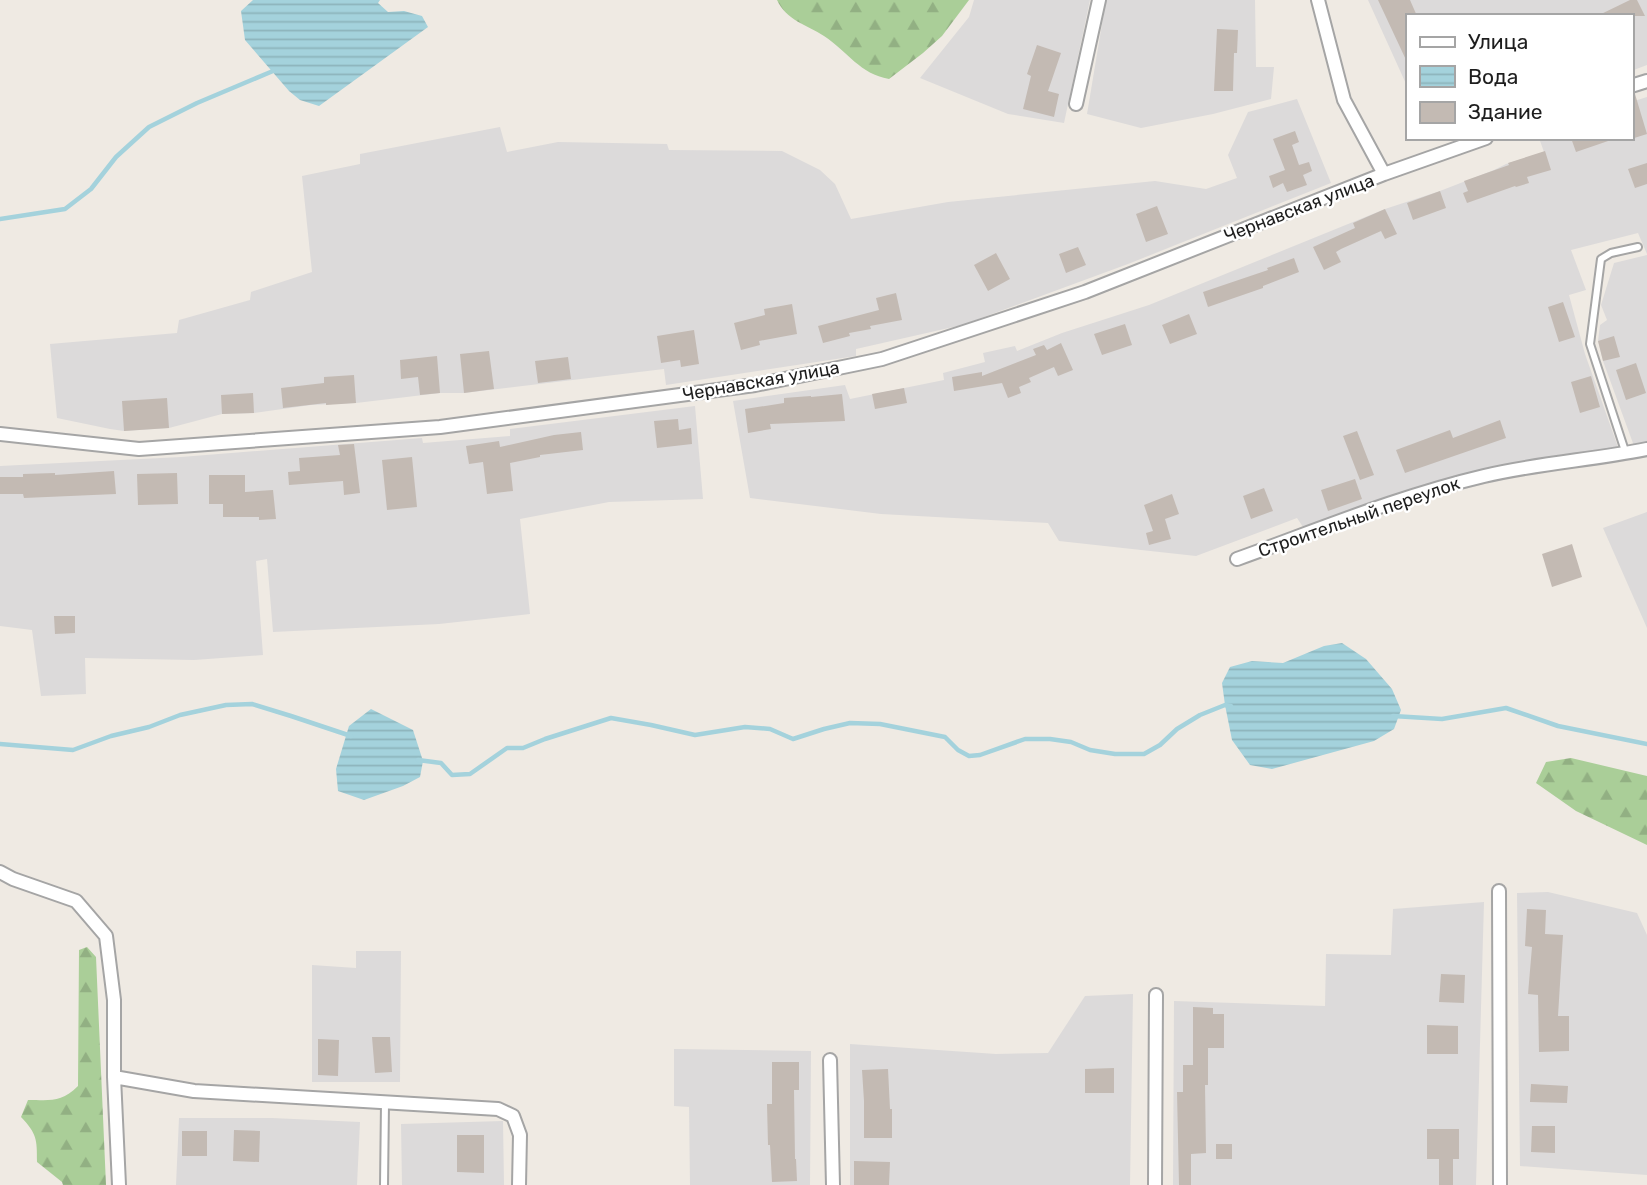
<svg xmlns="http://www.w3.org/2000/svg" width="1647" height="1185" font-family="Rubik,sans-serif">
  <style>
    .residential { fill: #dcdada }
    .forest { fill: url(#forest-firs) }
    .water { fill: url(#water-rules) }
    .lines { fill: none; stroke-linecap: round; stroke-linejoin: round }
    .stream { stroke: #a4d2dc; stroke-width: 4.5 }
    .building { fill: #c3bab3 }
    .lane-casing { stroke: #a5a5a5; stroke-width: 10 }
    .street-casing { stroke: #a5a5a5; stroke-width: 16 }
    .lane { stroke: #fff; stroke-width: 6 }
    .street { stroke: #fff; stroke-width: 12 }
    .labels { text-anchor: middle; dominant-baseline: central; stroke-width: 5; stroke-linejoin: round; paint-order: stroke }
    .street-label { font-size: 18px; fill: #1e1e1e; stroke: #fff }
  </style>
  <defs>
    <pattern id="forest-firs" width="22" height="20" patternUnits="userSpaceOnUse" patternTransform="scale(1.75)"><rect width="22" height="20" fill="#aace98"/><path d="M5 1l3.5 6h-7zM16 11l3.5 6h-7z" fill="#92b083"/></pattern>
    <pattern id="water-rules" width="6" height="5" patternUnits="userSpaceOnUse" patternTransform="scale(1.75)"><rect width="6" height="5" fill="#a4d2dc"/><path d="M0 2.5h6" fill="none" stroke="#8db4bc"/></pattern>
  </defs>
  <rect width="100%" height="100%" fill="#efeae3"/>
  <!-- residential -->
  <path class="residential" d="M974 0H1090L1064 123 1008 114 920 78 969 17Z
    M1106 0H1255L1256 67H1274L1271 99 1213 114 1141 128 1087 114Z
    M1368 0H1647V65L1631 71V16H1407V86Z
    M1647 97V254L1638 233 1571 250 1586 290 1569 295 1585 354 1619 450 1566 454 1485 468 1303 527 1297 518 1196 556 1059 541 1048 523 881 514 750 498 733 401 845 385 850 399 944 380 943 373 985 362 983 353 1015 346 1017 351 1062 333 1149 305 1385 209 1440 191 1494 170 1506 164 1544 152 1539 138H1631V102Z
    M1297 99 1331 183 1128 264 962 325 856 349V356L666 385 664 369 464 393H440L356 403 311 405 254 413 222 414 169 428 124 431 110 429 57 418 50 344 177 333 179 320 250 300 251 292 312 272 302 176 360 164V154L500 127 507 152 558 142 667 144 669 150 782 151 820 170 835 184 851 219 948 202 1155 181 1206 189 1237 178 1228 155 1248 112Z
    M1647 255V442L1634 446 1603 361 1598 341 1600 325 1607 320 1601 305 1614 263Z
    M695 406 703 499 609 502 520 519 530 614 439 624 273 632 267 559 256 561 263 655 194 660 85 658 86 694 41 696 32 630 0 626V466L181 457 422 438 423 443 510 436V429Z
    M1647 512V628L1603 528Z
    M1548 892 1637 913 1647 935V1175L1520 1166 1517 893Z
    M1484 902 1476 1185H1173L1174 1001 1325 1006 1326 954 1391 955 1393 909Z
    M356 951H401L400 1082H312V965L356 968Z
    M1133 994 1130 1185H850V1044L996 1054 1048 1053 1085 996Z
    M674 1049 811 1051 810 1185H690L689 1107 674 1106Z
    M179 1118H272L360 1122 357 1185H176Z
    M503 1121 504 1185H402L401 1124Z"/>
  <!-- forest -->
  <path class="forest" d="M777 0H969L942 36 923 53 889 79C860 74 848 52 824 36 807 25 786 20 777 0Z
    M1571 758 1647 776V845L1576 811 1536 783 1546 762Z
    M87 947 96 957 106 1185H63L62 1182 37 1162C37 1139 37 1134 21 1117L28 1100C50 1100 61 1103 78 1086L79 950Z"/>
  <!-- water -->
  <path class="water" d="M253 0H380L378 3 388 12 404 11 422 16 428 27 319 106 300 100 289 91 245 40 241 11Z
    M1342 643 1366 659 1392 689 1401 710 1394 729 1374 741 1272 769 1250 765 1232 740 1225 705 1222 683 1230 667 1252 661 1283 663 1324 646Z
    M371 709 413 730 423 761 420 777 403 786 364 800 338 791 336 769 349 726Z"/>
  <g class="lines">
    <!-- stream -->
    <path class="stream" d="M0 219 65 209 91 189 116 157 149 127 197 103 273 71
      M1393 716 1442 719 1506 708 1558 726 1647 744
      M0 744 73 750 111 736 149 727 180 715 226 705 252 704 291 716 351 736
      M418 760 441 763 452 775 470 774 507 748H523L545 739 611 718 651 725 695 735 745 727 770 729 793 739 824 729 850 723 880 724 945 737 958 750 969 756 980 755 1025 739H1050L1071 742 1090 750 1115 754H1144L1160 745 1177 729 1200 715 1225 705 1231 706"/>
  </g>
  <!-- building -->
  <path class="building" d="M1378 0H1410L1417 16H1407V62Z
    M1630 0H1637L1645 16H1597Z
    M1217 29 1238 30 1237 53H1234L1233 91H1214Z
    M1037 45 1061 53 1048 91 1059 94 1054 117 1023 109 1031 76 1027 74Z
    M1635 94 1647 134 1631 139V95Z
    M1295 131 1299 142 1292 145 1299 165 1309 162 1312 171 1303 175 1307 185 1287 192 1283 183 1273 188 1269 176 1285 170 1273 139Z
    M1571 138H1610L1611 140 1576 152Z
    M1545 151 1551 170 1527 177 1529 183 1516 187 1515 186 1467 203 1463 193 1468 191 1464 181 1509 165 1508 163Z
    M1647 163V184L1635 188 1628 169Z
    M1440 191 1446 208 1413 220 1407 203Z
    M1157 206 1168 234 1146 242 1136 214Z
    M1385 209 1397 234 1385 239 1381 231 1341 249 1336 252 1341 262 1324 270 1313 247 1355 228 1353 223Z
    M1078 247 1086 265 1066 273 1059 254Z
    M996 253 1010 279 988 291 974 265Z
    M1294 258 1299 272 1263 286V288L1208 307 1203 292 1268 270 1267 268Z
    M896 293 902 320 870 326 871 329 849 333 850 336 823 343 818 326 879 310 876 298Z
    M1563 302 1575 337 1559 342 1548 307Z
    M792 304 797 334 759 341 760 345 741 350 734 323 765 315 764 309Z
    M1189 314 1197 334 1170 344 1162 325Z
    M1125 324 1132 345 1102 355 1094 334Z
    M694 330 699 364 681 367 680 360 661 363 657 336Z
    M1614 336 1620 357 1603 361 1598 341Z
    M1061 343 1073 370 1058 376 1054 367 1029 378 1031 382 1019 387 1021 393 1008 398 1002 383 954 391 952 377 982 372V376L1036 355 1033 349 1044 345 1047 350Z
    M489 351 494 389 464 393 460 354Z
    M437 356 440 393 420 395 418 377 401 379 400 360Z
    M568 357 571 379 538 383 535 361Z
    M1636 363 1646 393 1626 400 1616 370Z
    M354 375 356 403 326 405V403L283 408 281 388 324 383V377Z
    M1591 376 1600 407 1580 413 1571 382Z
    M904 388 907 403 875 409 872 394Z
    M253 393 254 413 222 414 221 395Z
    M842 394 845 421 770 424 771 429 748 433 745 409 784 403V398L811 396V397Z
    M167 398 169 428 124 431 122 401Z
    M678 419 679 430 691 428 692 444 657 448 654 421Z
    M1500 420 1506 438 1405 473 1396 450 1450 430 1453 438Z
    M1357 431 1374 475 1360 480 1343 436Z
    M581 432 583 450 540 455V457L510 463 513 491 487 494 483 462 469 464 466 446 499 441 500 447 554 435Z
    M354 444 360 493 344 495 343 481 289 485 288 472 300 471 299 458 340 455 338 445Z
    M412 457 417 507 387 510 382 460Z
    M114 471 116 494 24 498 23 494H0V477H23V474L55 473V475Z
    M177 473 178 504 138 505 137 474Z
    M209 475H245V492L273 490 276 519 259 520V517H223V504H209Z
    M1355 479 1362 499 1328 511 1321 490Z
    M1264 488 1273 511 1251 519 1243 496Z
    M1172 494 1179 514 1165 519 1171 539 1149 545 1146 533 1153 531 1144 505Z
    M1572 544 1582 577 1552 587 1542 554Z
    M54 616H75V633L55 634Z
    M1527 909 1546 910 1545 934 1563 935 1558 1016H1569V1051L1539 1052 1538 995 1528 994 1532 947 1525 946Z
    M1441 974 1465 975 1464 1003 1439 1002Z
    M1193 1007 1213 1008V1014H1224V1048H1208V1085H1205L1206 1153 1191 1154V1185H1179L1177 1092H1183V1065H1193Z
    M1427 1025 1458 1026V1054H1427Z
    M372 1037H390L392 1072 375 1073Z
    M318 1039 339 1040 338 1076 318 1075Z
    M772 1062H799V1090H794L795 1159H796L797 1181 772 1182 770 1145H768L767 1104H772Z
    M1114 1068V1093H1085V1069Z
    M888 1069 890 1109H892V1138H864V1101L862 1070Z
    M1531 1084 1568 1086 1567 1103 1530 1102Z
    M1532 1126H1555V1153L1531 1152Z
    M1427 1129H1459V1159H1453V1185H1439V1159H1427Z
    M234 1130 260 1131 259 1162 233 1161Z
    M182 1131H207V1156H182Z
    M457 1135H484V1173L457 1172Z
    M1216 1144H1232V1159H1216Z
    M854 1161 890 1162 889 1185H854Z"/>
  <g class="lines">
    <!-- lane casing -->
    <g class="lane-casing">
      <path id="lane" d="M1626 454 1590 344 1601 259 1611 253 1638 247
        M384 1185 385 1103"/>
    </g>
    <!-- street casing -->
    <g class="street-casing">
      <path id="street" d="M1318 0 1344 100 1384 174
        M1631 86 1647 81
        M1076 104 1099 0
        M0 434 139 449 440 427 755 385 882 359 1085 292 1384 174 1486 138
        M1237 559C1318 530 1399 496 1484 476 1538 463 1593 460 1647 449
        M0 872 13 879 76 901 106 936 114 1000V1077L119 1185
        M1499 891 1500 1185
        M830 1060 833 1185
        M114 1077 194 1091 498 1109 513 1116 520 1135 519 1185
        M1155 1185 1156 995"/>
    </g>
    <!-- lane -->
    <use href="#lane" class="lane"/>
    <!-- street -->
    <use href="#street" class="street"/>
  </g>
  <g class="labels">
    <!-- street labels -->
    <g class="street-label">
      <text transform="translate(1299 208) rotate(-21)">Чернавская улица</text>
      <text transform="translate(761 381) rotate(-10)">Чернавская улица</text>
      <text transform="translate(1359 517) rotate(-19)">Строительный переулок</text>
    </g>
  </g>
  <!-- legend -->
  <rect x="1406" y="14" width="228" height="126" fill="#ffffff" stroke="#a5a5a5" stroke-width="2"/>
  <rect x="1420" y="37" width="35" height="10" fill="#ffffff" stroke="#a5a5a5" stroke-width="2"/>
  <text x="1468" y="49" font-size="21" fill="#1e1e1e">Улица</text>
  <rect x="1420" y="66" width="35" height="21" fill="url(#water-rules)" stroke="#a5a5a5" stroke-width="2"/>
  <text x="1468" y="84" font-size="21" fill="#1e1e1e">Вода</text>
  <rect x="1420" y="102" width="35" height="21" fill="#c3bab3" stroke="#a5a5a5" stroke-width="2"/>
  <text x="1468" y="119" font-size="21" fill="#1e1e1e">Здание</text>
</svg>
